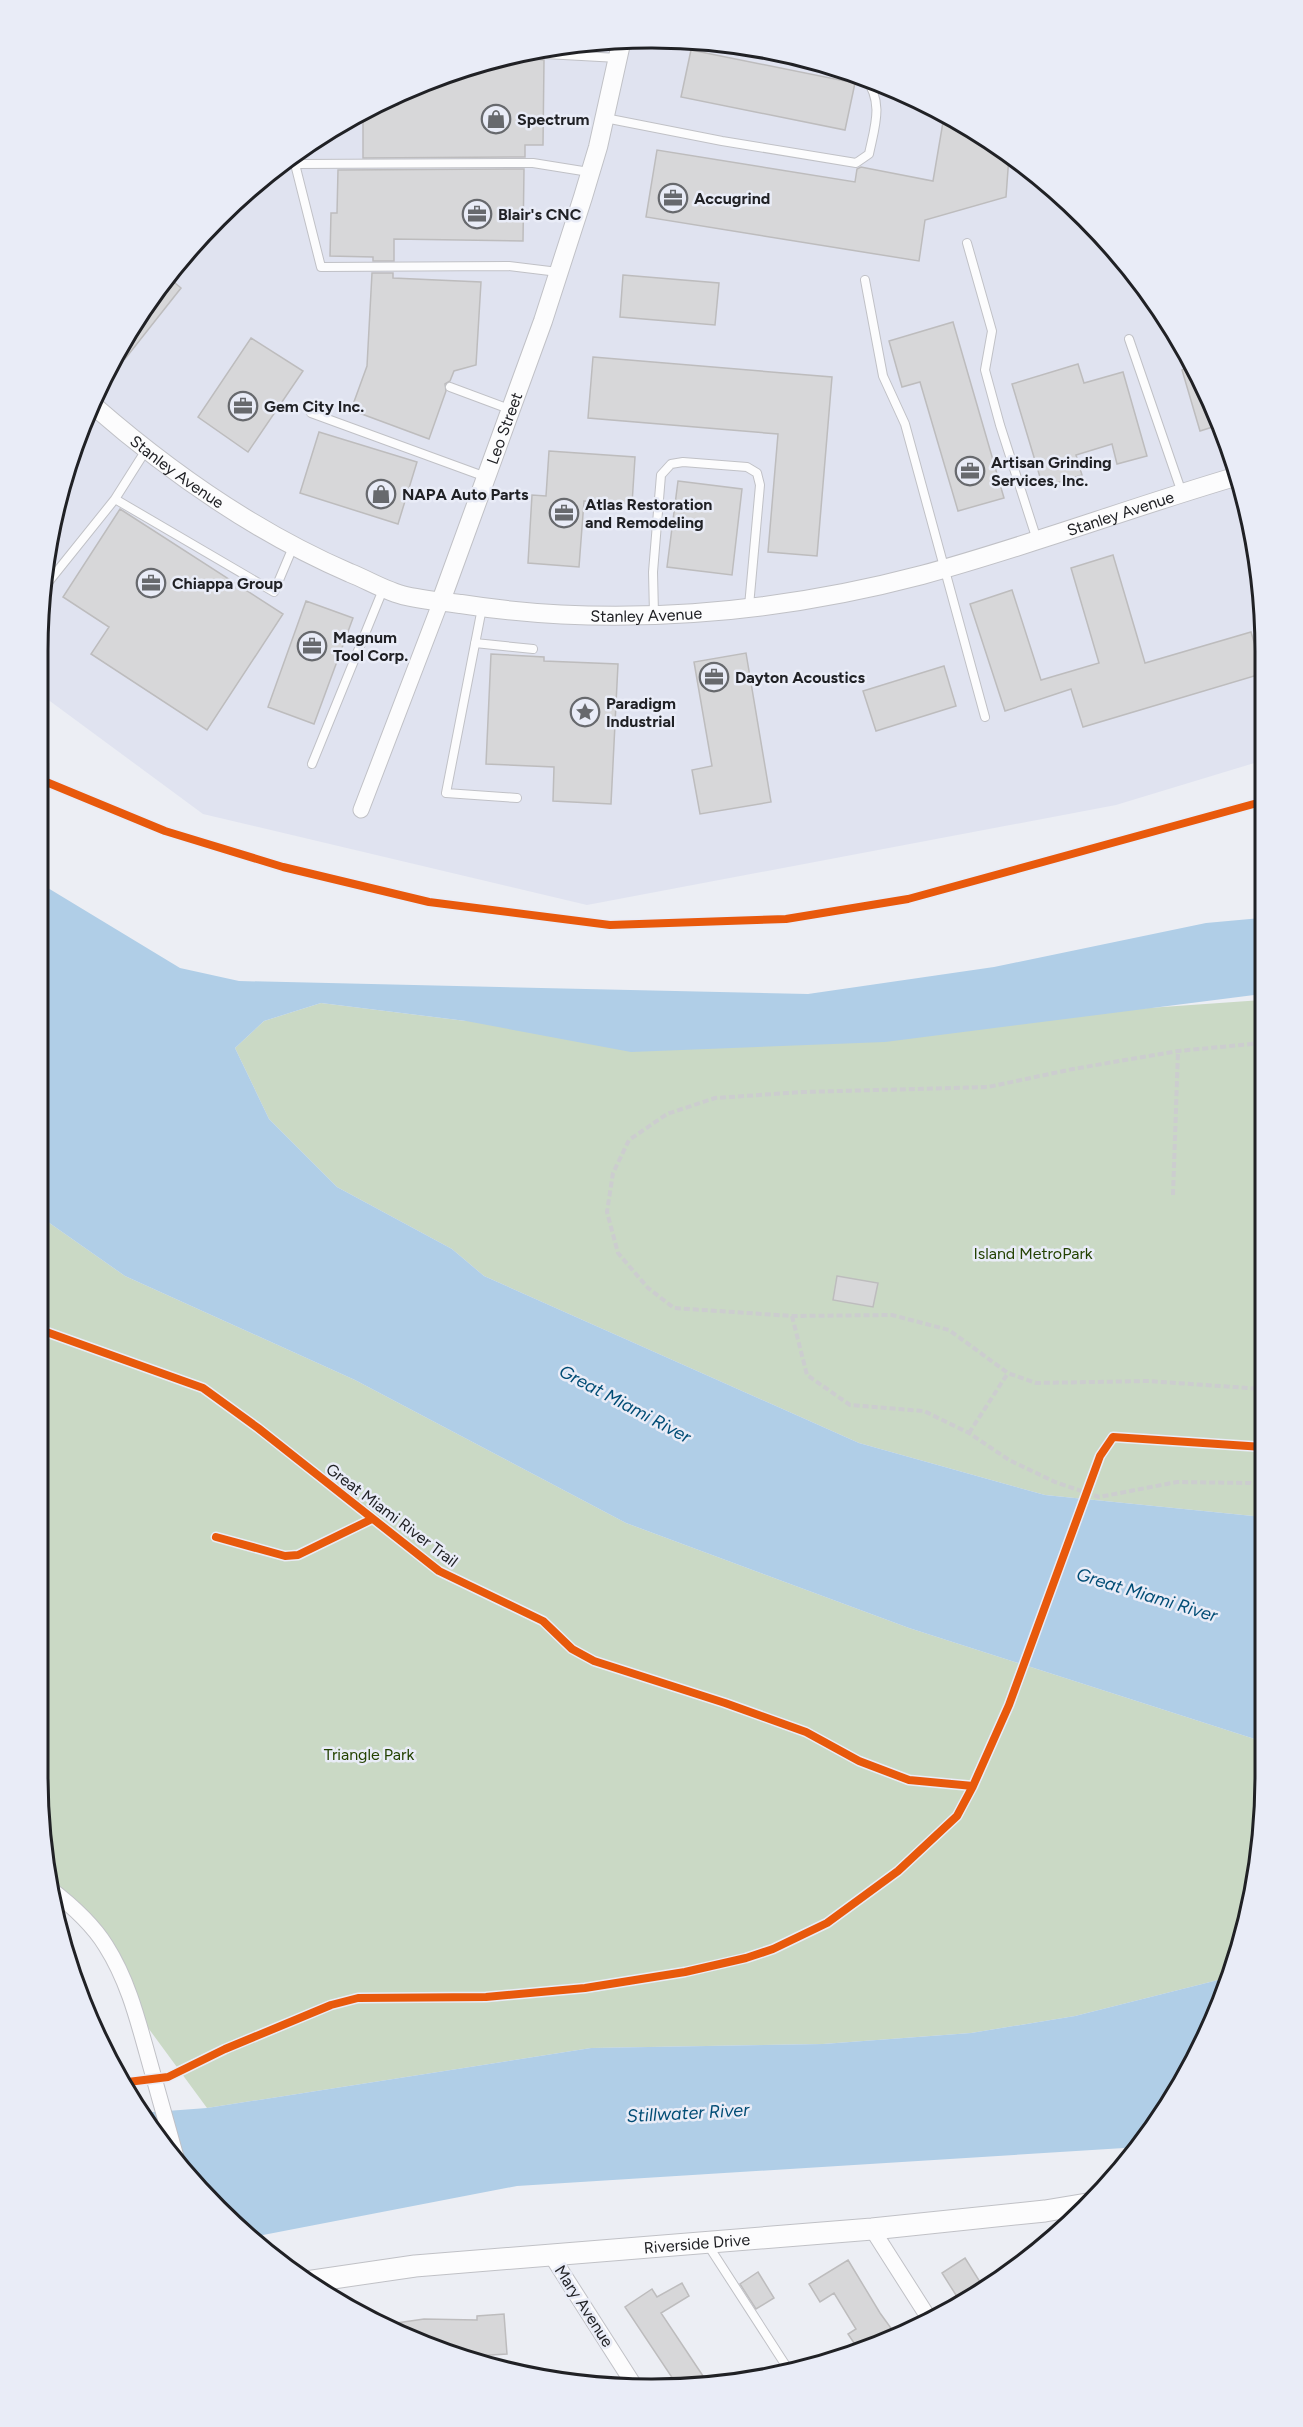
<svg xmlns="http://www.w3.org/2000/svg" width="1303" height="2427" font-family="Figtree,sans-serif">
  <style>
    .built { fill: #e0e3f0 }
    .green { fill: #cad9c5 }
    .water { fill: #b0cee7 }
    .building { fill: #d7d7d9; stroke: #bdbcbd; stroke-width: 1.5 }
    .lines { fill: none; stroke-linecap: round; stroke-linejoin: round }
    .service-casing { stroke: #c0c1c6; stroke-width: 10 }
    .minor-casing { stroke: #c0c1c6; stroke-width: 17 }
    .tertiary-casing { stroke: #c0c1c6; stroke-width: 20 }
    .secondary-casing { stroke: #c0c1c6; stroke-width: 23 }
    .path { stroke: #cccdcf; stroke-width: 4; stroke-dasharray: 6 3; stroke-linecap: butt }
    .service { stroke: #fcfcfd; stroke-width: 8 }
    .minor { stroke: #fcfcfd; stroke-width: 15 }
    .tertiary { stroke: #fcfcfd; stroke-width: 18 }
    .secondary { stroke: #fcfcfd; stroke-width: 21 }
    .cycleway-casing { stroke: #e9ecf7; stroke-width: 11 }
    .cycleway { stroke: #e8590c; stroke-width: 8 }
    .labels { text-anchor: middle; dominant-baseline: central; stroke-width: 5; stroke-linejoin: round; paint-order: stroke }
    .poi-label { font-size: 16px; font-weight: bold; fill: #202125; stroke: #e9ecf7; text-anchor: start }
    .street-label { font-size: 16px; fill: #202125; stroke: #e9ecf7 }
    .park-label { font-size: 16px; fill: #244202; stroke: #e9ecf7 }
    .water-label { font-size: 18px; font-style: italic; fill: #004c75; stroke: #e9ecf7 }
    .rim { fill: none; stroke: #202125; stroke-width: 3 }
  </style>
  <rect width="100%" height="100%" fill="#eceef4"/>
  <!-- built -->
  <path class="built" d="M611 39 731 43 849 70 958 120 1057 190 1162 311 1233 454 1260 572 1261 761 1116 805 587 905 203 814 39 693V612L59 492 120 345 190 247 277 165 380 101 492 59Z"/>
  <!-- green -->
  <path class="green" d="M1262 1000 1263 1517 1045 1495 859 1443 484 1276 452 1249 337 1187 269 1119 235 1048 264 1021 321 1003 466 1021 1134 1009Z
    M38 1215 125 1276 355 1380 626 1523 909 1628 1264 1742V1815L1244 1935 1226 1978 1075 2016 971 2033 823 2044 591 2048 207 2108 135 2010 106 1946 49 1888 38 1775Z"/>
  <!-- water -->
  <path class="water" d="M38 882 180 968 239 981 808 994 994 967 1206 923 1261 918 1262 994 885 1042 631 1052 466 1021 321 1003 264 1021 235 1048 269 1119 337 1187 452 1249 484 1276 859 1443 1045 1495 1263 1517 1264 1742 909 1628 626 1523 355 1380 125 1276 38 1215Z
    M1226 1978 1183 2082 1140 2147 517 2186 248 2238 165 2150 140 2113 207 2108 591 2048 823 2044 971 2033 1075 2016Z"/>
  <!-- building -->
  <path class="building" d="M691 50 855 83 845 130 681 97Z
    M524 58 544 60 543 145H525V157L363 158V111L373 105H398V94L492 59Z
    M943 122 965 125 1009 156 1006 197 925 220 919 261 646 217 657 150 855 182 857 169 861 167 933 181Z
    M524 169 523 241 394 239V261H373V257L330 256 331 213H337L338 170Z
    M372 273H393V278L481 282 476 365 454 371 450 381 445 384 446 391 429 439 351 410 367 366Z
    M623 275 719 283 715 325 620 317Z
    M168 277 181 288 125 359 117 352 120 345Z
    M953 322 1004 498 958 511 920 382 902 387 889 341Z
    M251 338 303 371 248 452 198 417Z
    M593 357 832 377 817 556 768 552 778 434 588 418Z
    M1078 364 1084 383 1123 372 1147 456 1117 464 1112 444 1076 455 1082 475 1043 487 1012 384Z
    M1190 367 1208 404 1219 425 1200 431 1182 370Z
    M319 432 417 462 398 524 300 493Z
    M549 451 635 457 632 504 584 501 579 567 528 563 532 495 546 496Z
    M678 481 742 489 732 575 667 567Z
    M120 509 283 614 207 730 91 654 109 627 63 597Z
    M1113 555 1145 663 1251 632 1261 665V674L1083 727 1071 689 1005 711 970 604 1012 590 1041 680 1099 663 1071 568Z
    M306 601 353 618 314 724 268 707Z
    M746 653 771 802 700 814 692 770 712 766 694 662Z
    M491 654 544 657V661L618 664 611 804 553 801 554 767 486 764Z
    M944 666 956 706 876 731 863 691Z
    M837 1276 878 1283 873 1307 833 1300Z
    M965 2258 985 2290 961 2303 942 2273Z
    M848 2260 880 2313 896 2335 882 2344 860 2352 848 2334 856 2329 834 2293 820 2302 809 2284Z
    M758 2272 774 2298 756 2309 740 2284Z
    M682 2283 689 2296 661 2313 709 2385 679 2388 625 2307 652 2289 657 2297Z
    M504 2314 507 2354 458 2357 416 2343 383 2325 424 2319 477 2320V2316Z"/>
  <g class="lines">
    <!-- service casing -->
    <g class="service-casing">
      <path id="service" d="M527 53 618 58
        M605 118 722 141 856 163 869 154C875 125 884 103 865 77
        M967 243 992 331 985 370 1000 425 1037 540
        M558 272 509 266 321 267 295 164 533 163 589 172
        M865 280 883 376 905 424 985 717
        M1129 339 1182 493
        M450 387 509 409
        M311 413 486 477
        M146 450 115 499 274 592 293 547
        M42 590 115 499
        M482 608 446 793 517 798
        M654 614 653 572 661 475 671 464 683 462 747 467 757 473 760 485 749 606
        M475 643 533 649
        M312 764 384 587
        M708 2245 790 2372"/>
    </g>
    <!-- minor casing -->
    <g class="minor-casing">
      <path id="minor" d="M361 810 441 601
        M49 1888C70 1904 92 1923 106 1946 127 1979 137 2017 147 2053 157 2090 168 2127 178 2164
        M872 2229 930 2320
        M551 2255 636 2388"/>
    </g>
    <!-- tertiary casing -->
    <g class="tertiary-casing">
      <g id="tertiary">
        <path id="s1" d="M94 406C172 474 255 532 350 573 368 580 387 592 406 596 424 600 443 602 461 604 613 628 774 614 922 575 1029 546 1132 507 1238 476"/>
        <path id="s2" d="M441 601 543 321 583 197 598 147 622 39"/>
      </g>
    </g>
    <!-- secondary casing -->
    <g class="secondary-casing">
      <g id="secondary">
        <path id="s3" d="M306 2282 415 2266 872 2229 1045 2211 1087 2204"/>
      </g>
    </g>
    <!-- path -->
    <path class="path" d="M1262 1043 1178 1051 1073 1069 988 1087 803 1092 715 1098 667 1114 629 1140 613 1173 607 1212 618 1253 648 1288 674 1308 792 1316 892 1315 949 1330 1008 1373 1036 1383 1148 1381 1263 1389
      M1173 1195 1178 1051
      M792 1316 807 1375 850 1405 924 1411 969 1433 1009 1460 1055 1482 1099 1497 1177 1482 1250 1483 1263 1487
      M969 1433 1008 1373"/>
    <!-- service -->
    <use href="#service" class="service"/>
    <!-- minor -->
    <use href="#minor" class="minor"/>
    <!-- tertiary -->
    <use href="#tertiary" class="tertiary"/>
    <!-- secondary -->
    <use href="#secondary" class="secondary"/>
    <!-- cycleway casing -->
    <g class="cycleway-casing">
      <path id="cycleway" d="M39 779 165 831 283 867 429 902 610 925 786 919 908 899 1261 802
        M38 1329 203 1388 258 1428 439 1571 543 1621 572 1649 594 1661 725 1703 806 1732 859 1761 909 1780 973 1786
        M216 1537 285 1556 298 1555 372 1519
        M120 2083 168 2077 225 2049 331 2005 358 1998 486 1997 585 1988 685 1972 746 1958 773 1949 827 1923 898 1871 957 1816 973 1786 1009 1705 1100 1456 1113 1437 1263 1447"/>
    </g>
    <!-- cycleway -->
    <use href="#cycleway" class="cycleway"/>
  </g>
  <!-- icons -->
  <defs>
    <g id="shop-ring" transform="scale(1.5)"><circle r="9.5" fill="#e9ecf7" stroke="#67696d" stroke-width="1.5"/><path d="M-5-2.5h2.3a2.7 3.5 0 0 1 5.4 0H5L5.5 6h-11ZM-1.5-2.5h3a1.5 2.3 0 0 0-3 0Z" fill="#67696d"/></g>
    <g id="office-ring" transform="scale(1.5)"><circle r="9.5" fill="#e9ecf7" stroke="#67696d" stroke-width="1.5"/><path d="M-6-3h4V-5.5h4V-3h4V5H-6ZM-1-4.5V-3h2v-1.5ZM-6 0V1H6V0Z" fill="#67696d"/></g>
    <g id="sight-ring" transform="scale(1.5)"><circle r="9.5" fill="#e9ecf7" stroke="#67696d" stroke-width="1.5"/><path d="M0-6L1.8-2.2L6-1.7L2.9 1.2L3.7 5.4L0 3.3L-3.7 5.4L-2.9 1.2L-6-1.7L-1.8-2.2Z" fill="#67696d"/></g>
  </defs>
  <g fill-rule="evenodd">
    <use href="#shop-ring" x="496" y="119"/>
    <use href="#office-ring" x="673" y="198"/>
    <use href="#office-ring" x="477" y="214"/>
    <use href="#office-ring" x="243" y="406"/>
    <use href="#office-ring" x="970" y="471"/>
    <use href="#shop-ring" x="381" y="494"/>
    <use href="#office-ring" x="564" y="513"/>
    <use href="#office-ring" x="151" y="583"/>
    <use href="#office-ring" x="312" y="646"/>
    <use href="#office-ring" x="714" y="677"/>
    <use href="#sight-ring" x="585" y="712"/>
  </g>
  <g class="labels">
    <!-- poi labels -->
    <g class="poi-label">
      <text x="517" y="119">Spectrum</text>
      <text x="694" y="198">Accugrind</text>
      <text x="498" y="214">Blair's CNC</text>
      <text x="264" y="406">Gem City Inc.</text>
      <text x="991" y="462">Artisan Grinding<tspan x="991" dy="18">Services, Inc.</tspan></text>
      <text x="402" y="494">NAPA Auto Parts</text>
      <text x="585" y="504">Atlas Restoration<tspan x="585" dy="18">and Remodeling</tspan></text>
      <text x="172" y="583">Chiappa Group</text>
      <text x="333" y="637">Magnum<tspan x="333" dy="18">Tool Corp.</tspan></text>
      <text x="735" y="677">Dayton Acoustics</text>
      <text x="606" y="703">Paradigm<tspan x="606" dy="18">Industrial</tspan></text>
    </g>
    <!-- street labels -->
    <g class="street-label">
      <text stroke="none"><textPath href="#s2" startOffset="184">Leo Street</textPath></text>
      <text stroke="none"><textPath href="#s1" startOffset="106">Stanley Avenue</textPath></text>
      <text stroke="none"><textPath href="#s1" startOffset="1096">Stanley Avenue</textPath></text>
      <text stroke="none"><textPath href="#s1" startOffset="609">Stanley Avenue</textPath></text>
      <text transform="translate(392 1515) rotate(37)">Great Miami River Trail</text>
      <text stroke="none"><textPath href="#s3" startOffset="393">Riverside Drive</textPath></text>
      <text transform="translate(584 2306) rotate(57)">Mary Avenue</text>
    </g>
    <!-- park labels -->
    <g class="park-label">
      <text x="1033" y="1253">Island MetroPark</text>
      <text x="369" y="1754">Triangle Park</text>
    </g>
    <!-- water labels -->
    <g class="water-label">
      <text transform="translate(625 1404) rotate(28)">Great Miami River</text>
      <text transform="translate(1147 1595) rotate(17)">Great Miami River</text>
      <text transform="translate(688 2113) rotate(-3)">Stillwater River</text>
    </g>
  </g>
  <!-- crop -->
  <path d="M0 0H1303V2427H0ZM651 48H652A603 603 0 0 1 1255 651V1776A603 603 0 0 1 652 2379H651A603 603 0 0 1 48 1776V651A603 603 0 0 1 651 48Z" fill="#e9ecf7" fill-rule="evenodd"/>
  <path class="rim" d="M651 48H652A603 603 0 0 1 1255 651V1776A603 603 0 0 1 652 2379H651A603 603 0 0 1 48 1776V651A603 603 0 0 1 651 48Z"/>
</svg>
